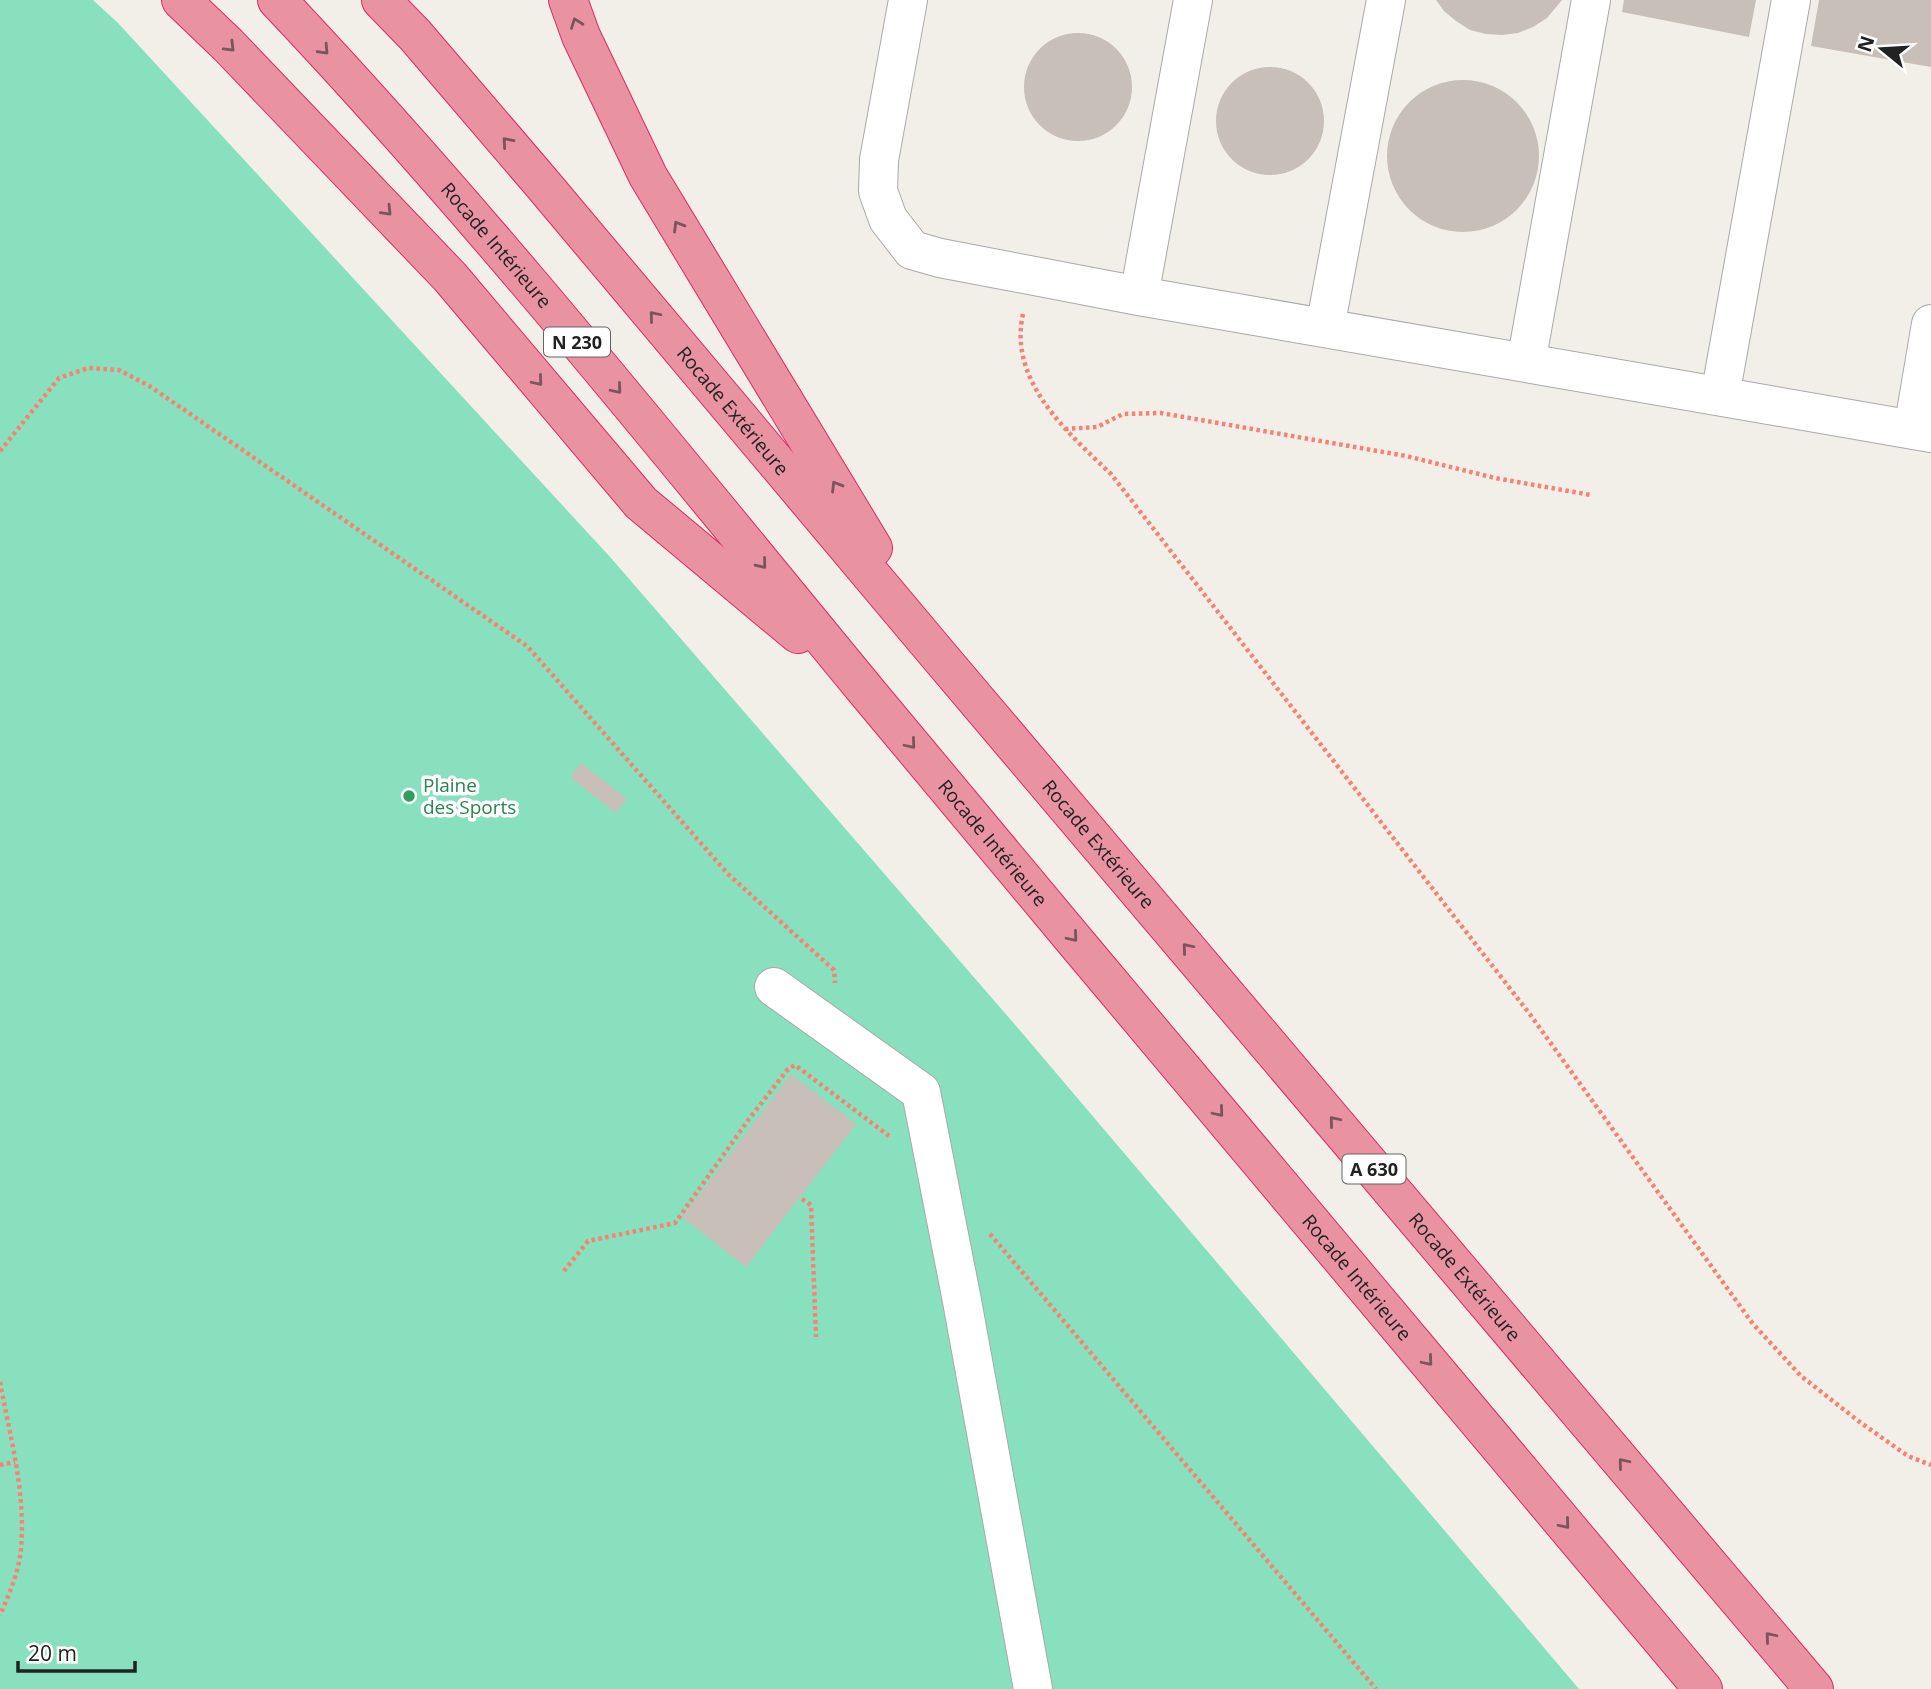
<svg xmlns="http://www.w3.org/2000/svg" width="1931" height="1689" font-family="'Open Sans',sans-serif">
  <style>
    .pitch { fill: #88e0be }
    .building { fill: #c7bfb8 }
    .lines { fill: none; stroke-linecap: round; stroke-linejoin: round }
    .minor-casing { stroke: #a9a9a9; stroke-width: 40 }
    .highway-casing { stroke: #dc2a67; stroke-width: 40 }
    .path { stroke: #fa8072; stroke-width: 4.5; stroke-dasharray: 3.5 3.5; stroke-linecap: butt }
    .minor { stroke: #fff; stroke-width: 38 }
    .highway { stroke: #e892a2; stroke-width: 38 }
    .oneway { stroke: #7b545c }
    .leisure-dot { fill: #2e9e5b; stroke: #fff; stroke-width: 2.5 }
    .labels { text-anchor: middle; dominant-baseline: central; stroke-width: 7; stroke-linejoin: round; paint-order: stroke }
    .shield { fill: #fff; stroke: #646464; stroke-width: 2 }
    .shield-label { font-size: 18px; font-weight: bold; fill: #222 }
    .street-label { font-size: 19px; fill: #222; stroke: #fff }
    .leisure-label { font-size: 19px; fill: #27864d; stroke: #fff; text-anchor: start }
  </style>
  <rect width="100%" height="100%" fill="#f2efe9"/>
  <!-- pitch -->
  <path class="pitch" d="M0 0H93L118 23 611 558 1023 1034 1579 1689H0Z"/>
  <!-- building -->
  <path class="building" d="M1436 0H1562L1547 18 1533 27 1518 33 1502 35 1486 34 1470 30 1456 21 1444 11Z
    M1624 0H1756L1749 37 1622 12Z
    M1819 0H1931V67L1811 46Z
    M1024 87a54 54 0 1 1 108 0a54 54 0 1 1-108 0Z
    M1216 121a54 54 0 1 1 108 0a54 54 0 1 1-108 0Z
    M1387 156a76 76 0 1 1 152 0a76 76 0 1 1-152 0Z
    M581 763 627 799 616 813 570 777Z
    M791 1074 856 1124 746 1267 682 1217Z"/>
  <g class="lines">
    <!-- minor casing -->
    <g class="minor-casing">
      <path id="minor" d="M908 0 879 160 878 191 888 219 912 250 940 258 1139 296 1931 433
        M1139 296 1193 0
        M1325 328 1386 0
        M1526 363 1591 0
        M1720 396 1791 0
        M1913 430 1931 324
        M774 987 921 1092 962 1301 1033 1689"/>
    </g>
    <!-- highway casing -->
    <g class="highway-casing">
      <g id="highway">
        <path d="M181 0 228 45 450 277 641 503 798 634"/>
        <path id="s1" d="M277 0C486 221 675 459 868 693 1145 1026 1424 1357 1703 1689"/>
        <path id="s2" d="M381 0 415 35 540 181 934 650 1814 1689"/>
        <path d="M568 0 581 36 648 176 873 548"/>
      </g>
    </g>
    <!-- path -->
    <path class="path" d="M1023 314C1008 381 1067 432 1111 474L1529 1013 1753 1324 1801 1376 1861 1423 1908 1456 1931 1465
      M1065 429 1097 427 1123 414 1161 413 1406 456 1495 478 1591 495
      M0 451 59 378 88 368 119 370 151 387 527 646 728 874 834 970 835 983
      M802 1199 811 1205 816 1337
      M990 1234 1376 1689
      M564 1271 588 1241 675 1223 749 1119 788 1069 795 1065 889 1136
      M0 1382C10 1436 26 1493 21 1549 19 1571 9 1595 0 1615
      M0 1465 15 1462"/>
    <!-- minor -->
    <use href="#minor" class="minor"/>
    <!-- highway -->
    <use href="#highway" class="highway"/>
  </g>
  <!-- one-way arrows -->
  <defs><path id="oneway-chevron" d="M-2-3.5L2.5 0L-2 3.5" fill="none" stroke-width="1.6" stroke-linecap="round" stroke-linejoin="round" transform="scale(1.75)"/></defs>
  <g class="oneway">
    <use href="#oneway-chevron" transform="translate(576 23) rotate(-110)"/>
    <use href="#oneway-chevron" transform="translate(230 47) rotate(45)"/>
    <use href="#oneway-chevron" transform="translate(324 50) rotate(47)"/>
    <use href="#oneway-chevron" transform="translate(507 142) rotate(-131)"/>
    <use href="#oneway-chevron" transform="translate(387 211) rotate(46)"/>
    <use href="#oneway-chevron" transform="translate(678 226) rotate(-121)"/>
    <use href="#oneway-chevron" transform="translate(654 316) rotate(-130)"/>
    <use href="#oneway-chevron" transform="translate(538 381) rotate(50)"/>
    <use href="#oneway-chevron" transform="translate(617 389) rotate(50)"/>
    <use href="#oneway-chevron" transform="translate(836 486) rotate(-121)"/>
    <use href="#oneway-chevron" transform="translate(762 564) rotate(51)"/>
    <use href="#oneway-chevron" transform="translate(911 744) rotate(50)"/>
    <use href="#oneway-chevron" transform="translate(1073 937) rotate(50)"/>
    <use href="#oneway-chevron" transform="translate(1187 948) rotate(-130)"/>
    <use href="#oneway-chevron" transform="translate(1219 1112) rotate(50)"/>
    <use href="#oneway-chevron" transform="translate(1334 1121) rotate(-130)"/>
    <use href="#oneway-chevron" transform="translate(1428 1361) rotate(50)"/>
    <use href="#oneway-chevron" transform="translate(1623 1463) rotate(-130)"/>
    <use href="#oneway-chevron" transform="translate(1565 1524) rotate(50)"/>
    <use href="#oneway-chevron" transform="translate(1770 1637) rotate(-130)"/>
  </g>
  <!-- markers -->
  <circle class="leisure-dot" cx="409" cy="796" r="7"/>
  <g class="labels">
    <!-- shield labels -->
    <g class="shield">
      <rect x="544" y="327.5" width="66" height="29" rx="5"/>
      <rect x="1342.5" y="1154.5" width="63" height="29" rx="5"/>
    </g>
    <g class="shield-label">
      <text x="577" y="342">N 230</text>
      <text x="1374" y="1169">A 630</text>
    </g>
    <!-- street labels -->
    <g class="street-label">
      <text stroke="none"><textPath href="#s1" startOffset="329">Rocade Intérieure</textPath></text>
      <text stroke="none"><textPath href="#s2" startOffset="541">Rocade Extérieure</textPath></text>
      <text stroke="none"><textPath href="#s1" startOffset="1106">Rocade Intérieure</textPath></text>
      <text stroke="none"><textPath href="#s2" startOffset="1108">Rocade Extérieure</textPath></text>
      <text stroke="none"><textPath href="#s1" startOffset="1673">Rocade Intérieure</textPath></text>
      <text stroke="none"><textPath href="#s2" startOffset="1675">Rocade Extérieure</textPath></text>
    </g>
    <!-- leisure labels -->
    <g class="leisure-label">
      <text x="423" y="785">Plaine<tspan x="423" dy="22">des Sports</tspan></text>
    </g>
  </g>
  <!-- north arrow -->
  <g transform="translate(1882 49) rotate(288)" stroke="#ffffff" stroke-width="5" paint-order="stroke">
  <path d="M0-5L12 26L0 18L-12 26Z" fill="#222222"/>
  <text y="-10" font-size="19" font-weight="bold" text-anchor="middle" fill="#222222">N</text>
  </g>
  <!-- scale -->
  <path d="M18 1661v10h117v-10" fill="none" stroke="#222222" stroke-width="3.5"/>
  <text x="28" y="1661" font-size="21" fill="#222222" stroke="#ffffff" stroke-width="5" paint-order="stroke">20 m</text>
</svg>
